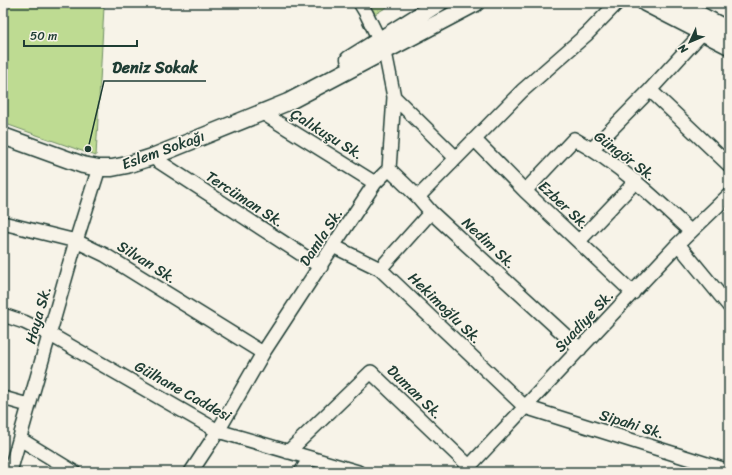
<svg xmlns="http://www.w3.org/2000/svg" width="732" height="475" font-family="Sriracha,sans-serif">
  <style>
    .grass { fill: #bedb92; stroke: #6e8c63 }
    .garden { fill: url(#garden-dots); stroke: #6e8c63 }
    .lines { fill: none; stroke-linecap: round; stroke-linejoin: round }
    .minor-casing { stroke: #1f3d34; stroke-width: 16 }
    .tertiary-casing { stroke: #1f3d34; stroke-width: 19 }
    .minor { stroke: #f7f3e8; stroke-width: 13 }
    .tertiary { stroke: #f7f3e8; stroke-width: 16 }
    .labels { text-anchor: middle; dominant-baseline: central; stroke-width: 3.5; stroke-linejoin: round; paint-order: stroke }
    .street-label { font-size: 15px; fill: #1f3d34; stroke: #f7f3e8 }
    .leader { fill: none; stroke: #1f3d34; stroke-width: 1.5 }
    .callout-dot { fill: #1f3d34; stroke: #f7f3e8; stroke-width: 1.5 }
    .callout-label { font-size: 16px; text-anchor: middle; font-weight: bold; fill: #1f3d34; stroke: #f7f3e8; stroke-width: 3.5; stroke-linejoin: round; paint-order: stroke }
  </style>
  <defs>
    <pattern id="garden-dots" width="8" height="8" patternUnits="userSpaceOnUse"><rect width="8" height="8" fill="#bedb92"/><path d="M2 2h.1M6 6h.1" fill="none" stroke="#a3bd7e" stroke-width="1.8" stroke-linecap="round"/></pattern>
  </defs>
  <rect width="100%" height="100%" fill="#f7f3e8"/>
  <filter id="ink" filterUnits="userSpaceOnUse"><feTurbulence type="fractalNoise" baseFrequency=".025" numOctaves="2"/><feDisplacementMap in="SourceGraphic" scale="8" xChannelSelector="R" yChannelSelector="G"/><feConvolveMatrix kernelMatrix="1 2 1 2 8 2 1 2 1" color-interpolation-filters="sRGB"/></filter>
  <g filter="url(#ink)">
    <!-- grass -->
    <path class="grass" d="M3 3H52L104 7 96 156 3 123Z"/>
    <!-- garden -->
    <path class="garden" d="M369 3H394L375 14Z"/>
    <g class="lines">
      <!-- minor casing -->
      <g class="minor-casing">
        <path id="minor" d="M650 90 729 165
          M394 97 456 158
          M261 112 375 183
          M475 140 525 191 633 293
          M592 149 650 90 702 33
          M152 157 321 267
          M389 169 418 197 431 212
          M525 191 574 139C618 163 654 197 690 231
          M418 197 522 91 587 34 617 3
          M3 223 76 241 105 255 263 353
          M579 241 636 181
          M678 244 729 306
          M333 246 380 269 525 407 729 471
          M380 269 431 212 580 349
          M3 315 24 322 49 334 218 431 358 472
          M3 398 28 405
          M20 439 74 472
          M288 452 371 372 469 466
          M10 472 76 241 99 168
          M191 472 218 431 263 353 333 246 375 183 389 169 394 97 385 52 366 13 360 3
          M301 472 310 458
          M464 472 678 244 729 195"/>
      </g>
      <!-- tertiary casing -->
      <g class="tertiary-casing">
        <path id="tertiary" d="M645 3 729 46
          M677 3 729 30
          M349 59 439 3
          M3 136 83 165 99 168H112L127 165 152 157 288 102 476 3"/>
      </g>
      <!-- minor -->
      <use href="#minor" class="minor"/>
      <!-- tertiary -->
      <use href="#tertiary" class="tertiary"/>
    </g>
  </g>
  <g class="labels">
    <!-- street labels -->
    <g class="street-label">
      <text transform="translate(327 134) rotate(32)">Çalıkuşu Sk.</text>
      <text transform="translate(163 150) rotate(-20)">Eslem Sokağı</text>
      <text transform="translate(625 156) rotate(37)">Güngör Sk.</text>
      <text transform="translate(245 199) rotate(33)">Tercüman Sk.</text>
      <text transform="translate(564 205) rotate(43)">Ezber Sk.</text>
      <text transform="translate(321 237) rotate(-57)">Damla Sk.</text>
      <text transform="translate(489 243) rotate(43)">Nedim Sk.</text>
      <text transform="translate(147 262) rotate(32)">Silvan Sk.</text>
      <text transform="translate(445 308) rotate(44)">Hekimoğlu Sk.</text>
      <text transform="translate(38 315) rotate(-74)">Haya Sk.</text>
      <text transform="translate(584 321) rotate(-47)">Suadiye Sk.</text>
      <text transform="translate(183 391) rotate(29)">Gülhane Caddesi</text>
      <text transform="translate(415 392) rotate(44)">Duman Sk.</text>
      <text transform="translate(632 424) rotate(17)">Sipahi Sk.</text>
    </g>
  </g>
  <!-- callouts -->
  <path class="leader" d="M88 149L104 81H206"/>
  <circle class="callout-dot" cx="88" cy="149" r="4"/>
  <g class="callout-label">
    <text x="155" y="73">Deniz Sokak</text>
  </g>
  <!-- margin -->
  <rect width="732" height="475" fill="none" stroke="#f7f3e8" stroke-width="16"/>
  <rect x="8" y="8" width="716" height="459" fill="none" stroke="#1f3d34" stroke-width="1.5" filter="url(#ink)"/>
  <!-- north arrow -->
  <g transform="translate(690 42) rotate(226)" stroke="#f7f3e8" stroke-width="3" paint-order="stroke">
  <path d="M0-3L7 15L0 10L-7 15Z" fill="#1f3d34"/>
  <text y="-6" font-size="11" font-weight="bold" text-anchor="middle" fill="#1f3d34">N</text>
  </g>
  <!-- scale -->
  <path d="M24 40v6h113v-6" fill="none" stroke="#1f3d34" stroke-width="2"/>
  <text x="30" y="40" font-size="12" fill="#1f3d34" stroke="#f7f3e8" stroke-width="3" paint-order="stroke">50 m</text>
</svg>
